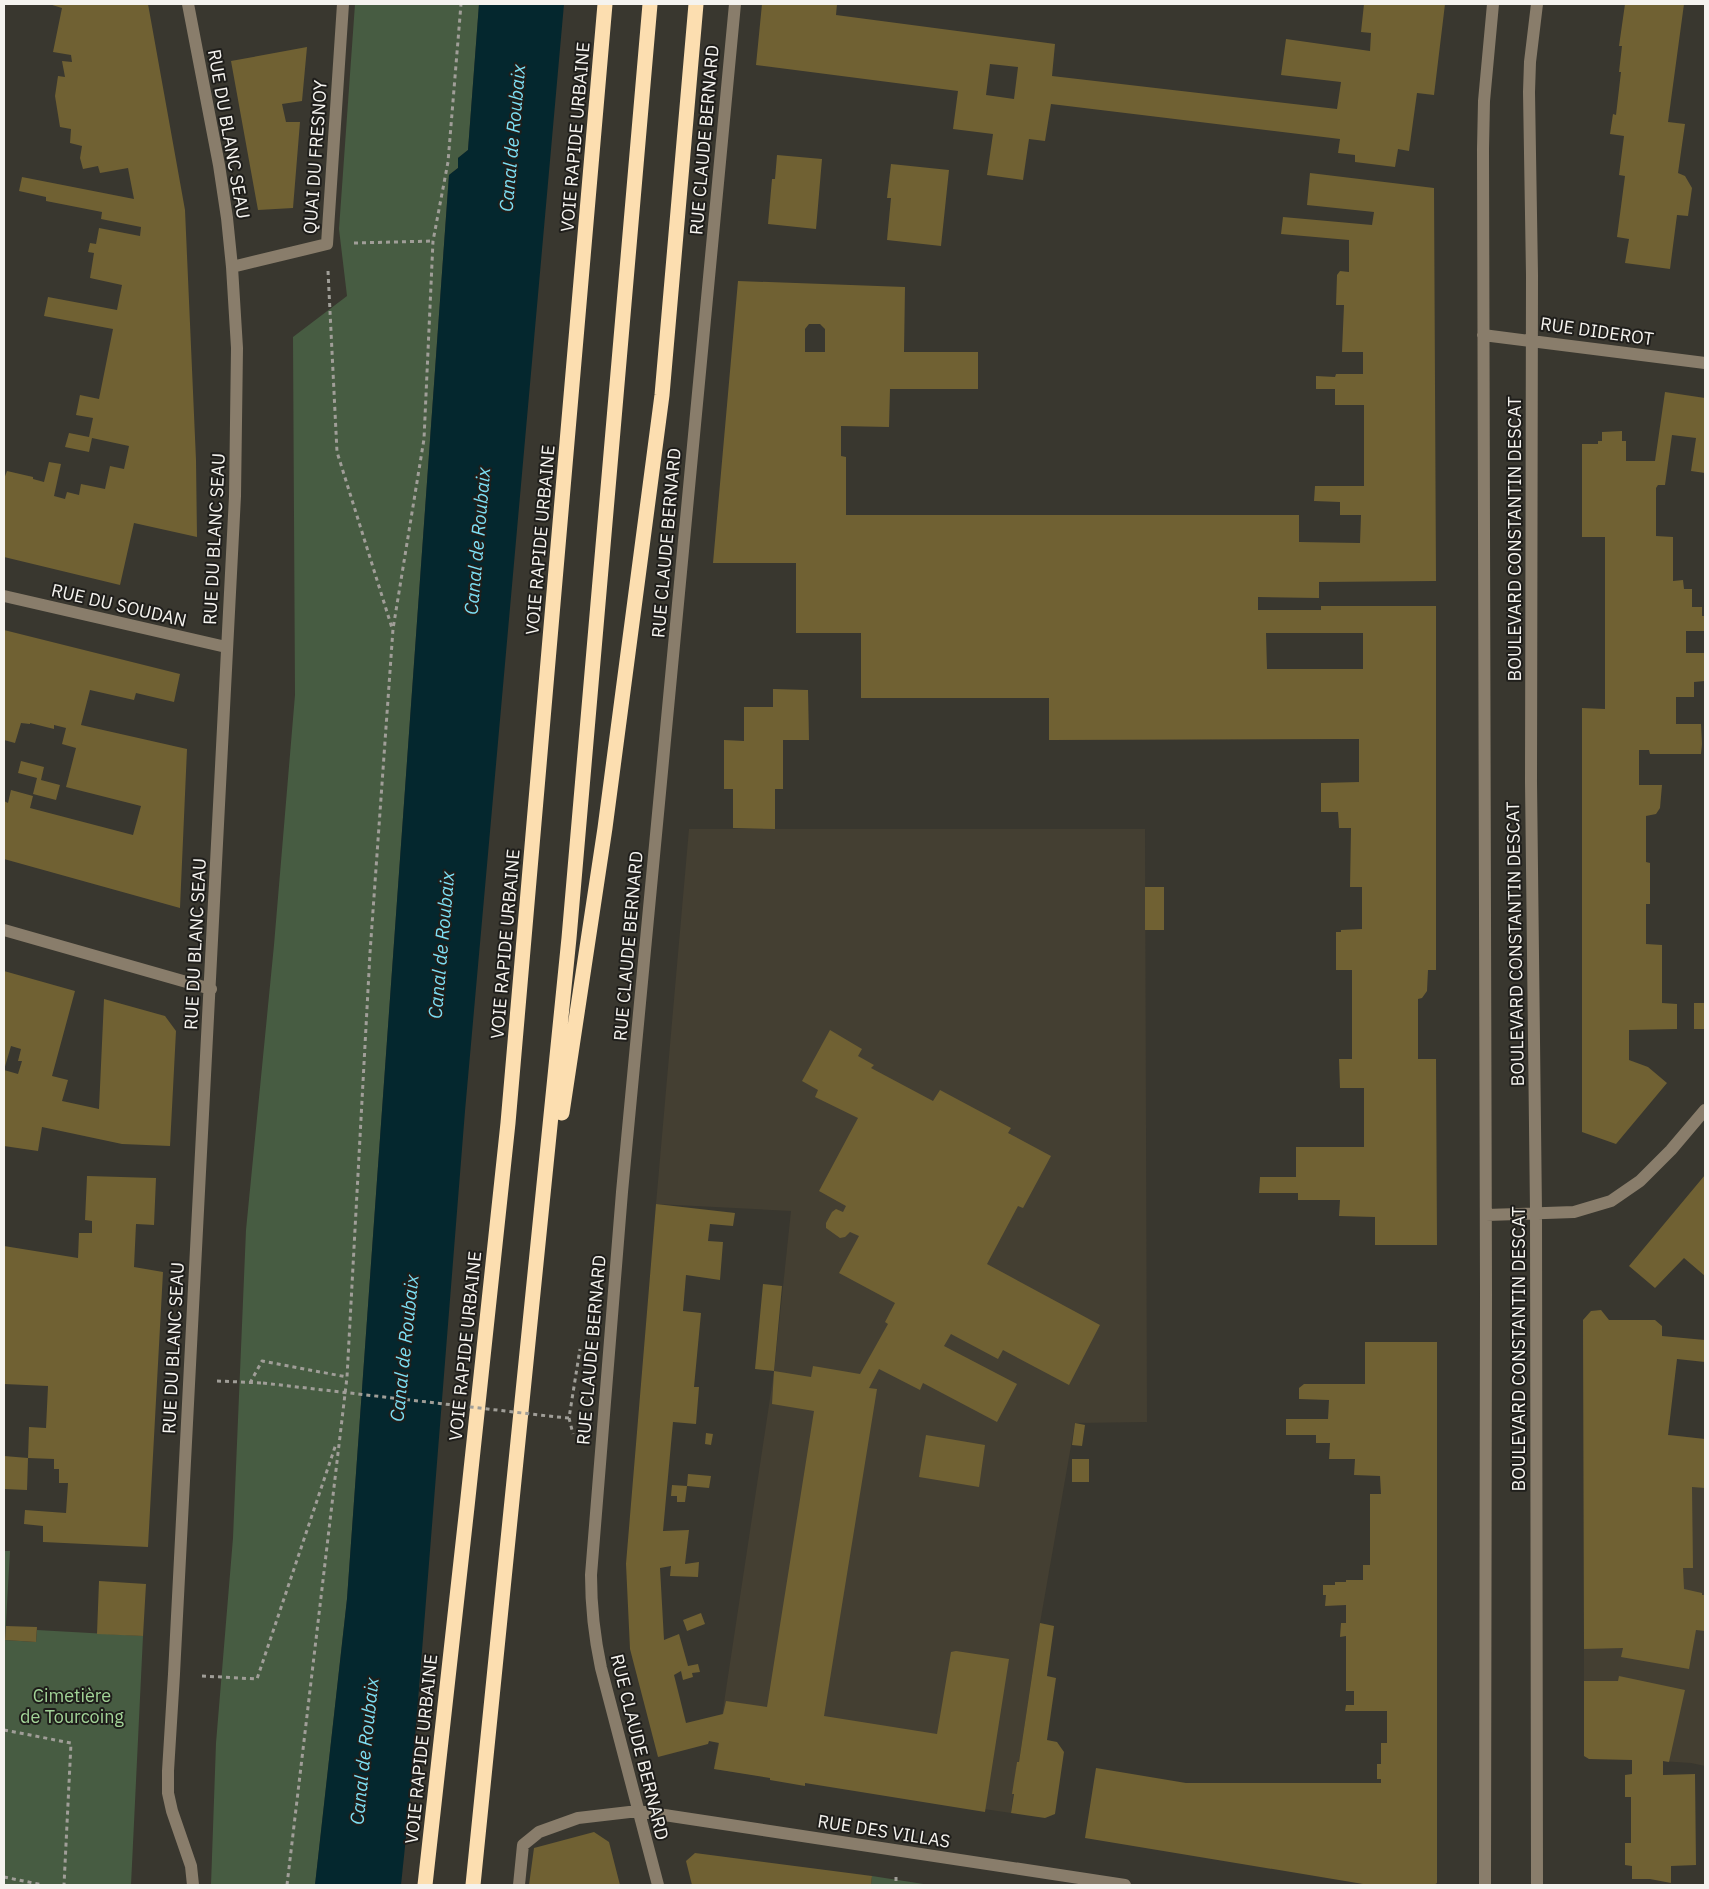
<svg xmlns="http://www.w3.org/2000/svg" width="1709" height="1889" font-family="'IBM Plex Sans',sans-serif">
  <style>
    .built { fill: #443f32 }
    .green { fill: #475c42 }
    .water { fill: #04272e }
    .building { fill: #706133; fill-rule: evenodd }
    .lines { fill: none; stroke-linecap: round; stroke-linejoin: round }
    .path { stroke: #a09e98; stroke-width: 3; stroke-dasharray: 4 4; stroke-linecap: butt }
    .minor { stroke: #897d6b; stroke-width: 12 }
    .highway { stroke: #fcdeb0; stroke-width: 15 }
    .path-bridge { stroke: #a09e98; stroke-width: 3; stroke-dasharray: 4 4; stroke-linecap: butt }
    .labels { text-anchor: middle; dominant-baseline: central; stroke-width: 4; stroke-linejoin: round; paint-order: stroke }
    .street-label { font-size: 18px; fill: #f5f3ef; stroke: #1f1e1b }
    .park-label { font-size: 18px; fill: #a3d498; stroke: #1f1e1b }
    .water-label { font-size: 19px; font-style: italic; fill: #7cdff4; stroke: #1f1e1b }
  </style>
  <rect width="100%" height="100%" fill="#39372f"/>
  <!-- built -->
  <path class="built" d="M689 829H1145L1147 1422 1075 1423 1040 1623 1019 1762H1017L1011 1813 714 1769 774 1372 791 1211 656 1204Z
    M1584 1425 1705 1439V1766L1691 1763 1584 1756Z"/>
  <!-- green -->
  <path class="green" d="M355 4H479L468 150 458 158V168L449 175 347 1599 315 1885H211L216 1743 233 1538 246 1230 274 945 295 695 293 337 347 296 339 229Z
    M4 1551H10L5 1640 36 1642 37 1630 143 1636 131 1885H4Z
    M872 1876 930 1885H871Z"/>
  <!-- water -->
  <path class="water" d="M479 4H564L465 1111 411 1789 401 1885H315L347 1599 449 175 458 168V158L468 150Z"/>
  <!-- building -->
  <path class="building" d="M49 4H148L185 210 196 460 197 537 134 523 120 585 4 557V479L7 471 33 477V479L44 482 49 462 61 464 54 496 65 499 67 492 79 495 81 484 105 489 110 466 124 469 129 446 92 438 89 452 65 447 69 433 89 437 93 418 76 415 80 395 99 399 113 329 44 316 48 297 117 310 122 285 90 278 94 253 88 252 90 243 96 244 99 228 140 236 141 227 101 219 102 212 46 201V197L19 191 22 177 134 199 128 168 100 173 98 166 83 169 80 158 82 146 70 143 71 129 60 127 55 96 58 76 65 77 62 61 72 62 71 55 53 52 62 8Z
    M762 4H837L836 15 1055 44 1052 76 1337 109 1341 82 1281 75 1286 39 1370 51 1371 33 1361 32 1364 4H1445L1434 95 1417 93 1409 151 1398 149 1395 167 1355 162V155L1338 153 1340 139 1051 104 1045 141 1029 139 1023 180 987 175 993 134 953 129 958 91 756 65ZM990 64 1018 67 1014 99 986 95Z
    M1625 4H1684L1668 122 1685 124 1678 173 1685 176 1692 188 1688 216 1677 215 1670 269 1625 263 1629 239 1617 237 1625 176 1619 175 1624 136 1610 134 1613 114 1616 115 1621 72H1619L1622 46H1619Z
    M307 47 302 101 282 104 286 122H300L293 208 258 210 231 61Z
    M777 155 822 159 816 229 768 224 772 179H775Z
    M891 164 949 170 941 246 887 240 891 198H887Z
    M1310 173 1434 188 1436 581 1319 582V598L1258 597V610H1321V606H1436V970H1428L1427 991 1422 998 1418 999V1059H1436L1437 1245H1375V1217L1339 1216 1340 1200H1298V1193H1259L1260 1177H1296V1147H1364V1088H1340L1339 1059H1352V970H1336V932H1341V930L1362 929V887H1350L1351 828H1339L1338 812H1321V783L1359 782V739L1049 740V698H861V633H796V563H713L738 281 905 287 904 352H978V389H890L889 427 841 426V456L846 457V515H1299V542L1360 543 1361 515H1340V502L1314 501 1315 486H1364V405H1335V389H1316V376L1335 377 1336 374H1363V352H1342L1344 305H1336L1337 275 1340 271 1349 272V240L1281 234 1283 217 1372 225 1374 212 1307 205ZM809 324H820L825 329V352H805V329ZM1266 633H1363V669H1267Z
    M1665 392 1705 398V473L1691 471 1696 438 1672 435 1665 485H1658L1656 488V536L1673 537V581L1683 580 1684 589H1692V607H1702V616H1705V631H1686V653H1705V681L1694 682V697H1676V724H1701L1702 744 1701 754H1650L1649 750H1639V785H1662L1660 808 1656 814 1646 816V862L1650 863V904H1646V944L1662 945V1003L1677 1004V1029L1629 1030V1060L1648 1067 1667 1083 1616 1144 1582 1132V708L1605 709V537H1582V444H1598V441H1602V432L1622 431V441H1626V461H1655Z
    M4 630 180 674 174 702 136 693 134 700 90 690 81 725 187 749 180 908 4 859V801L8 803 11 790 33 796 30 808 133 835 141 806 66 787 76 748 62 744 66 728 54 725V729L30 723V724L21 723 15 743 4 740Z
    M773 689 808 690 809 740H783V789H775V829L733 828V789H724V740L744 741V707H773Z
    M21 761 44 767 41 780 60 785 56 800 33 794 37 778 18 773Z
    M1145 887H1164V930H1145Z
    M4 971 75 991 52 1076 68 1080 62 1101 99 1109 104 999 165 1016 176 1031 170 1146 122 1144 42 1127 38 1151 4 1146ZM11 1046 21 1049 18 1061H22L18 1074 4 1070Z
    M1694 1003H1705V1029H1694Z
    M830 1030 862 1049 858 1056 874 1065 871 1068 933 1101 940 1090 1011 1128 1008 1133 1051 1156 1023 1208 1018 1206 987 1264 1100 1325 1069 1385 1003 1350 998 1359 951 1334 944 1346 1017 1384 997 1422 923 1383 920 1390 879 1369 869 1388 877 1389 824 1716 937 1734 951 1652 956 1651 1009 1659 985 1812 805 1783V1786L770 1780V1778L714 1769 719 1743 709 1741 708 1744 658 1757 630 1649 626 1564 656 1204 735 1213 733 1226 710 1224 708 1241 723 1242 720 1280 686 1275 683 1311 701 1313 694 1387H699L696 1424 673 1422 663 1531 689 1530 685 1564 699 1562 698 1577 670 1576 671 1566 660 1568 664 1640 679 1634 688 1666 698 1664 700 1672 692 1673 693 1677 683 1680 681 1671 674 1675 686 1723 723 1714 726 1701 767 1707 814 1411 772 1404 774 1371 811 1377 813 1366 860 1374 888 1324 885 1322 895 1303 839 1273 859 1236 850 1232 845 1237 840 1238 826 1228V1223L832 1212 836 1209 843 1212 846 1206 819 1191 858 1118 815 1097 818 1090 802 1081Z
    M1705 1175V1276L1684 1258 1655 1288 1629 1266Z
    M87 1176 156 1178 154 1225 136 1224 134 1267 163 1272 148 1547 43 1542V1526L24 1524 25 1510 66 1513 68 1483H59V1469H54V1459L28 1458 29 1427 46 1428 48 1386 4 1384V1246L78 1258 79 1233H92V1221L85 1220Z
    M763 1284 782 1286 774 1371 755 1369Z
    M1601 1310 1609 1320H1655L1662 1326V1336L1705 1340V1362L1677 1359 1668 1435 1705 1439V1488L1692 1487 1693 1568H1683L1684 1589 1702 1593V1595H1705V1631L1696 1630 1689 1669 1621 1657 1623 1648 1584 1649 1583 1320 1591 1311Z
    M1365 1342H1437V1883L1434 1885H1369L1085 1838 1096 1768 1186 1783H1381V1779H1377V1764H1381V1743H1387V1711H1345L1346 1705H1354V1691H1346V1636L1340 1637 1341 1623H1346V1605L1325 1606 1326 1595H1323V1585H1335V1582H1346V1580H1363V1565H1370V1494H1381L1380 1476 1354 1475 1355 1459H1329L1330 1443H1316V1435H1286V1419H1328L1329 1400 1299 1399V1388L1304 1384H1365Z
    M1075 1423 1085 1425 1082 1446 1072 1445Z
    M706 1433 713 1434 711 1445 705 1444Z
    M926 1435 985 1445 979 1487 919 1477Z
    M4 1456 28 1458 27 1490 4 1489Z
    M1072 1459H1089V1482H1072Z
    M688 1474 711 1476 709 1488 687 1486Z
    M672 1485 687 1486 685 1502H677V1496H671Z
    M99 1581 146 1584 143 1636 97 1634Z
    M701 1613 705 1624 687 1631 683 1620Z
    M1040 1623 1054 1626 1047 1676 1056 1678 1047 1740 1057 1742 1064 1752 1055 1814 1045 1818 1011 1813 1014 1794H1012L1017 1762H1019Z
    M6 1626 37 1627 36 1642 5 1640Z
    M1619 1676 1685 1690 1669 1762 1663 1761V1775L1695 1774 1696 1865 1671 1866V1883L1650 1879H1632V1866L1625 1865V1843H1631V1797H1625V1775L1632 1774V1760L1589 1759 1584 1756V1681H1618Z
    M594 1832 609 1842 620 1885H529L534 1848Z
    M695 1853 872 1876 871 1885H692L686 1861Z"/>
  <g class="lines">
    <!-- path -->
    <path class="path" d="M354 243 433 241
      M328 271 337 452 392 628
      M217 1381 263 1383
      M250 1383 262 1361 347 1377
      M557 1417 569 1418 580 1349
      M569 1418 573 1434
      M202 1676 257 1679 336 1444
      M4 1730 71 1743 64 1885
      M4 1877 43 1885
      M896 1877V1885
      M287 1885 347 1377 370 953 393 629 424 439 433 241 448 162 461 4"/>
    <!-- minor -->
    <path class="minor" d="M188 4 219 165 227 218 232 267 237 348 235 496 174 1674 168 1771V1793L172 1811 191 1866 193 1885
      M232 267 327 244 343 4
      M1483 335 1705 363
      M4 596 226 647
      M4 930 211 989
      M1486 1215 1574 1212 1611 1201 1640 1181 1671 1150 1705 1110
      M519 1885 523 1845 539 1832 578 1818 638 1811 1125 1885
      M658 1885 601 1668C594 1635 591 1608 591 1575L622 1192 735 4
      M1485 1885 1486 1294 1483 149 1484 101 1493 4
      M1537 1885 1536 1212 1531 782 1532 275 1529 92 1530 62 1537 4"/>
    <!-- highway -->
    <path class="highway" d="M562 1113 605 828 662 395 696 4
      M425 1885 467 1507 508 1123 605 4
      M473 1885 569 938 650 4"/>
    <!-- path-bridge -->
    <path class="path-bridge" d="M263 1383 557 1417"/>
  </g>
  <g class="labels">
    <!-- street labels -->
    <g class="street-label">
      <text transform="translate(229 134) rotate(80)">RUE DU BLANC SEAU</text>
      <text transform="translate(575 137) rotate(-85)">VOIE RAPIDE URBAINE</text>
      <text transform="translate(704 140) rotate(-85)">RUE CLAUDE BERNARD</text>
      <text transform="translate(315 157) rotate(-86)">QUAI DU FRESNOY</text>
      <text transform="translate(1597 331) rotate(8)">RUE DIDEROT</text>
      <text transform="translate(214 539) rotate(-87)">RUE DU BLANC SEAU</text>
      <text transform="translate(1514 539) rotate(-90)">BOULEVARD CONSTANTIN DESCAT</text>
      <text transform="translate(540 540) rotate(-85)">VOIE RAPIDE URBAINE</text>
      <text transform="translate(666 543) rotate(-85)">RUE CLAUDE BERNARD</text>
      <text transform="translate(119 605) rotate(13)">RUE DU SOUDAN</text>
      <text transform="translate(195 944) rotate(-87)">RUE DU BLANC SEAU</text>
      <text transform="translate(505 944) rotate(-85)">VOIE RAPIDE URBAINE</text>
      <text transform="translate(1515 944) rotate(-91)">BOULEVARD CONSTANTIN DESCAT</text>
      <text transform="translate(628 946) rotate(-85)">RUE CLAUDE BERNARD</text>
      <text transform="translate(465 1346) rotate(-84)">VOIE RAPIDE URBAINE</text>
      <text transform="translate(173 1348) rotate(-87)">RUE DU BLANC SEAU</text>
      <text transform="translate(1518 1349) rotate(-90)">BOULEVARD CONSTANTIN DESCAT</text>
      <text transform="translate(591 1350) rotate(-85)">RUE CLAUDE BERNARD</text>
      <text transform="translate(640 1747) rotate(76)">RUE CLAUDE BERNARD</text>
      <text transform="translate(421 1749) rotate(-84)">VOIE RAPIDE URBAINE</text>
      <text transform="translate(884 1831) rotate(9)">RUE DES VILLAS</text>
    </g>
    <!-- park labels -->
    <g class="park-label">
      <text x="72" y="1695">Cimetière<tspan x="72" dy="21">de Tourcoing</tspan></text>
    </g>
    <!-- water labels -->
    <g class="water-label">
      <text transform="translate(512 138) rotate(-85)">Canal de Roubaix</text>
      <text transform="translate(477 541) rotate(-85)">Canal de Roubaix</text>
      <text transform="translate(441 945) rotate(-85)">Canal de Roubaix</text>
      <text transform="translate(404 1348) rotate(-84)">Canal de Roubaix</text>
      <text transform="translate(364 1751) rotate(-84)">Canal de Roubaix</text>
    </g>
  </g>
  <!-- border -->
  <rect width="1709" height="1889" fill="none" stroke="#f5f3ef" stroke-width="10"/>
</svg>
